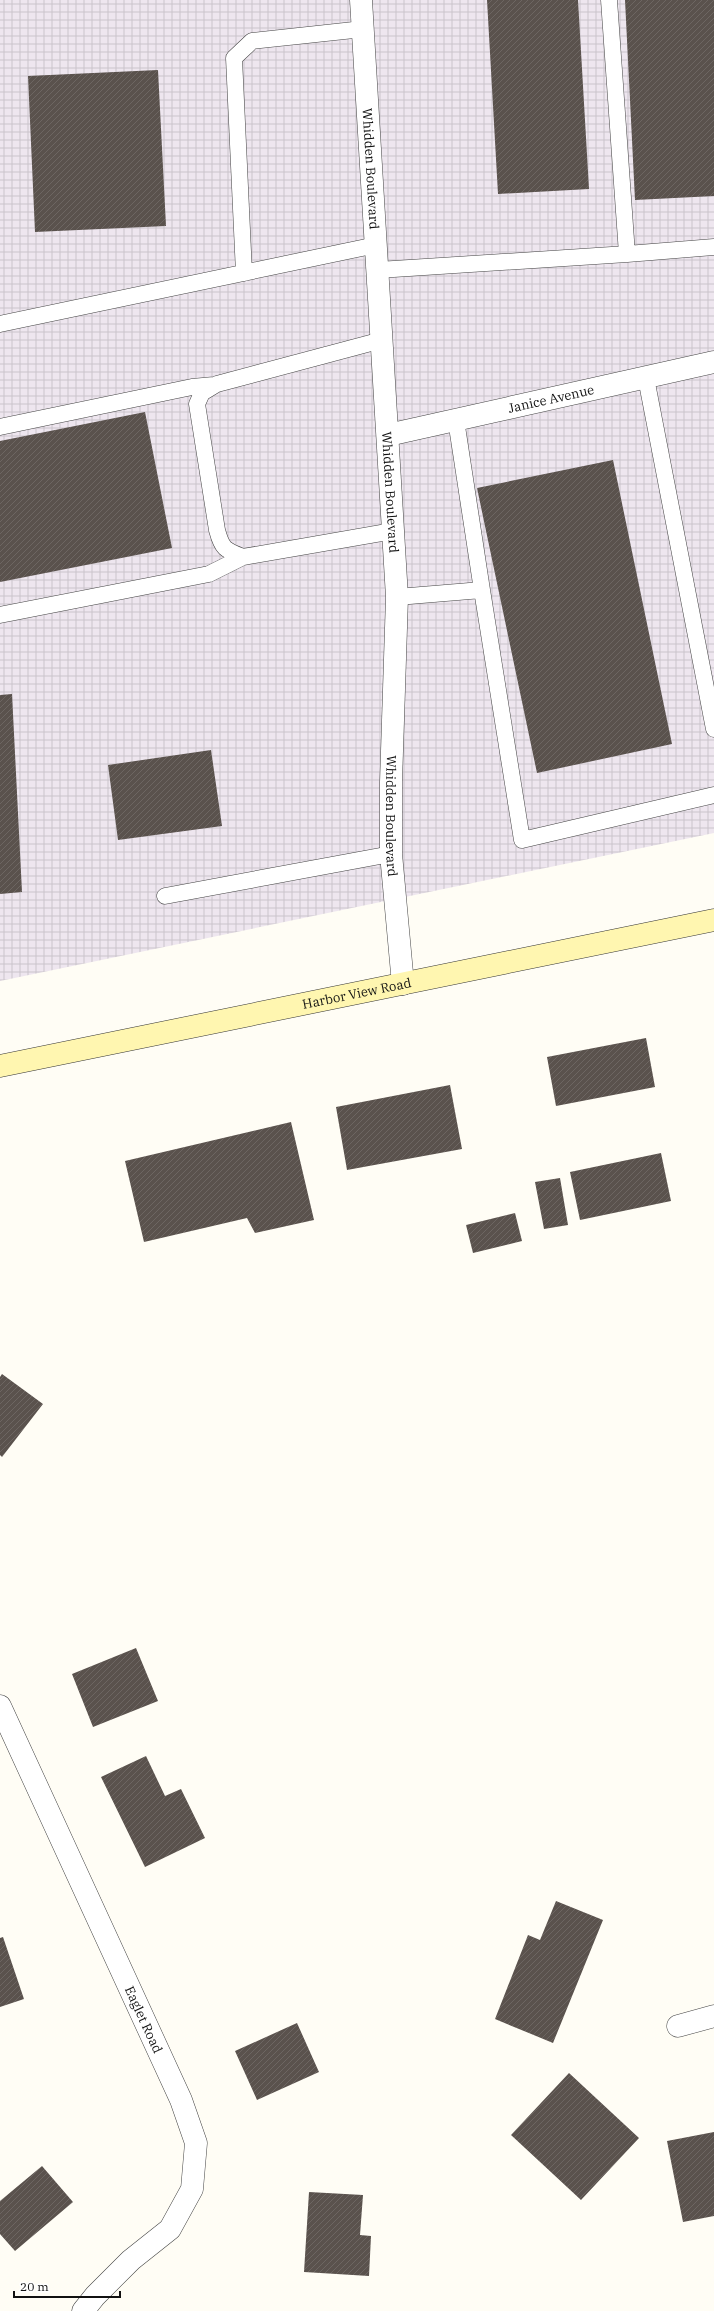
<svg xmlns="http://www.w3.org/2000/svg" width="714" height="2311" font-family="'IBM Plex Serif',serif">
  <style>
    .industrial { fill: url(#industrial-grid) }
    .building { fill: url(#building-hatch) }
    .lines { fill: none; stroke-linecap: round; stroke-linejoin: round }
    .service-casing { stroke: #444; stroke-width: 17 }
    .minor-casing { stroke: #444; stroke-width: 23 }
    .secondary-casing { stroke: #333; stroke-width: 23 }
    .service { stroke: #fff; stroke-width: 16 }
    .minor { stroke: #fff; stroke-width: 22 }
    .secondary { stroke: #fff6b0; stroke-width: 22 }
    .labels { text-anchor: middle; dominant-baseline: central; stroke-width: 4; stroke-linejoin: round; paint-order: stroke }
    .street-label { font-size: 13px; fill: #111; stroke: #fff }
  </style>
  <defs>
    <pattern id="industrial-grid" width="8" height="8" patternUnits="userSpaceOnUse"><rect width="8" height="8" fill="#eee6ef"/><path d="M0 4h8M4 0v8" fill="none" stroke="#cbc4cc"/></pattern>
    <pattern id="building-hatch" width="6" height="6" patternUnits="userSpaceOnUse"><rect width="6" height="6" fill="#5a524d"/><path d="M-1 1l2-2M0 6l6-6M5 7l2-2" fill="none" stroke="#6d6662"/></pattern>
  </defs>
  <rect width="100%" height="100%" fill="#fffdf5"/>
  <!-- industrial -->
  <path class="industrial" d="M0 0H714V833L0 981Z"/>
  <!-- building -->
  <path class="building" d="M487 0H578L589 189 498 194Z
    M625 0H714V196L635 200Z
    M158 70 166 226 35 232 28 76Z
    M145 412 172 548 0 582V441Z
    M613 460 672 744 537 773 477 488Z
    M12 694 22 892 0 894V695Z
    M211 750 222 826 118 840 108 765Z
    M646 1038 655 1087 556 1106 547 1057Z
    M450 1085 462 1149 347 1170 336 1107Z
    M291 1122 314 1220 255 1233 247 1218 144 1242 125 1161Z
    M661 1153 671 1201 580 1220 570 1172Z
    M560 1178 568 1225 544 1229 535 1182Z
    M515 1213 522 1241 473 1253 466 1225Z
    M2 1374 43 1404 2 1457 0 1455V1377Z
    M136 1648 158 1701 93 1727 72 1674Z
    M146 1756 165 1796 181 1789 205 1838 145 1867 101 1777Z
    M556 1901 603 1920 553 2043 495 2019 528 1935 540 1940Z
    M3 1937 24 1999 0 2007V1938Z
    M297 2023 319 2072 257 2100 235 2051Z
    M569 2073 639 2138 581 2200 511 2135Z
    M714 2132V2216L683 2222 667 2141Z
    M42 2166 73 2202 15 2251 0 2234V2201Z
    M309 2192 363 2195 360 2235 371 2236 369 2276 304 2272Z"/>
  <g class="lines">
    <!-- service casing -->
    <g class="service-casing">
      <path id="service" d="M627 254 714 247
        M378 270 627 254 609 0
        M244 273 234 58 252 41 363 29
        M0 324 376 245
        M382 340 217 384 202 393 197 404 217 530C222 549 225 550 243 557L393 531
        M646 378 714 729
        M456 420 482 590
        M0 427 192 387 214 385
        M397 597 482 590 522 840 714 795
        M0 615 209 574 243 557
        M165 896 391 854"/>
    </g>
    <!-- minor casing -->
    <g class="minor-casing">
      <g id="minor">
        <path id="s1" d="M361 0 397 597 391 782V854L403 984"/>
        <path id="s2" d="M388 435 714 362"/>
        <path id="s3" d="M0 1706 181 2100 196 2143 192 2189 170 2229 131 2260 95 2296 83 2311"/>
        <path d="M678 2026 714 2016"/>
      </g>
    </g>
    <!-- secondary casing -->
    <g class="secondary-casing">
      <g id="secondary">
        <path id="s4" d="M0 1066 714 920"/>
      </g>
    </g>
    <!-- service -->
    <use href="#service" class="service"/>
    <!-- minor -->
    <use href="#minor" class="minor"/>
    <!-- secondary -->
    <use href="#secondary" class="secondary"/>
  </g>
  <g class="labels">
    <!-- street labels -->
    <g class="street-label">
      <text stroke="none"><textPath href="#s1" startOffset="169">Whidden Boulevard</textPath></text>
      <text stroke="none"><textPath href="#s2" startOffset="167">Janice Avenue</textPath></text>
      <text stroke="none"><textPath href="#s1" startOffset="493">Whidden Boulevard</textPath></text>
      <text stroke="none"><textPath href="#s1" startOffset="817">Whidden Boulevard</textPath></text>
      <text stroke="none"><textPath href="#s4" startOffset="364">Harbor View Road</textPath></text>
      <text stroke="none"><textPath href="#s3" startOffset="345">Eaglet Road</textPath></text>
    </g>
  </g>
  <!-- scale -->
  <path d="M14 2291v6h106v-6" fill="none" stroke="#111111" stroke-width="2"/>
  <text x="20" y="2291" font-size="12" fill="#111111" stroke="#ffffff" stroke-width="3" paint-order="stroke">20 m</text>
</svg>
